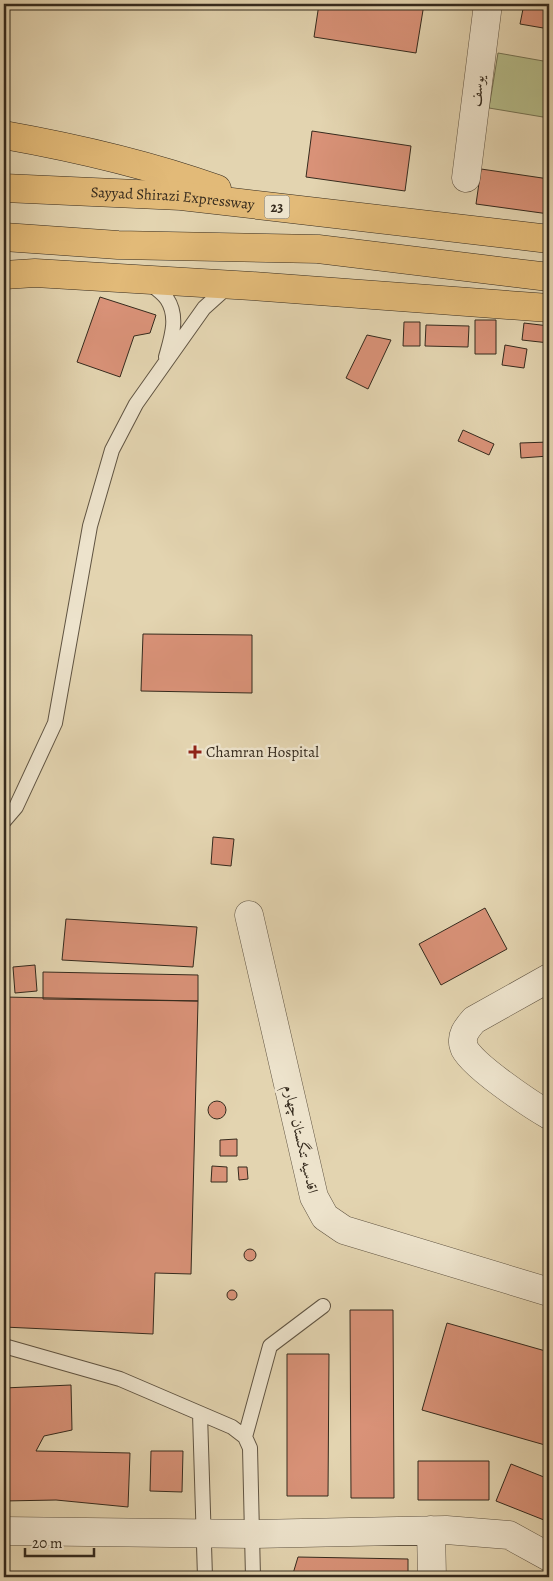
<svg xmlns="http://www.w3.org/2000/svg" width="553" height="1581" font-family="Alegreya,Amiri,serif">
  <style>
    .green { fill: #b5bc8a; stroke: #757354 }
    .building { fill: #d99278; stroke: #352a1d }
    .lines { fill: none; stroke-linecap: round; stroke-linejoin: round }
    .lane-casing { stroke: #605442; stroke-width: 16 }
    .street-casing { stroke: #605442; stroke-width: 29 }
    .highway-casing { stroke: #352a1d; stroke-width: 29 }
    .lane { stroke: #ede3cc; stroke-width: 14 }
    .street { stroke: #ede3cc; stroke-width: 28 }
    .highway { stroke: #e2ba78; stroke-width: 28 }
    .poi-dot { fill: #8f2418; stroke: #ede3cc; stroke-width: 2 }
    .labels { text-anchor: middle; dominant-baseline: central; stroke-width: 5; stroke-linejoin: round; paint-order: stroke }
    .shield { fill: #ede3cc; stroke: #6c6252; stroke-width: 1 }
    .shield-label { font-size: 14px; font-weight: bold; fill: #352a1d }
    .street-label { font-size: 15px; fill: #352a1d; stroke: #ede3cc }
    .poi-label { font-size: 15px; fill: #352a1d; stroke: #ede3cc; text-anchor: start }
  </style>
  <rect width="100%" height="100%" fill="#e3d4b0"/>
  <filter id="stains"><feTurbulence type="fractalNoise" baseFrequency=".004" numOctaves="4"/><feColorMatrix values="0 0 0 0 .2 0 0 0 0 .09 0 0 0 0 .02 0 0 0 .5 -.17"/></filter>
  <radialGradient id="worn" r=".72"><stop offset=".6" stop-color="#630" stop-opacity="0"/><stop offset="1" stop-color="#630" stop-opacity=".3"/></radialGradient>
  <!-- green -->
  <path class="green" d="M498 53 549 62V118L489 108Z"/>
  <!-- building -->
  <path class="building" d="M319 4H424L416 53 314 37Z
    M524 4H549V29L520 24Z
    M312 131 411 146 405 191 306 177Z
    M481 169 549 179V214L476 204Z
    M100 297 156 315 150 333 134 336 120 377 77 362Z
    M475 320H496V354H475Z
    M404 322H420V346H403Z
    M524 323 549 326V343L522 340Z
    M426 325 469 326 468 347 425 346Z
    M367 335 391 340 368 389 346 378Z
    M505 345 527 349 524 368 502 365Z
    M463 430 494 444 489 455 458 441Z
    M549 442V456L521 458 520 443Z
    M143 634 252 635V693L141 691Z
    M213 837 234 839 231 866 211 864Z
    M485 908 507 949 441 985 419 944Z
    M66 919 197 927 193 967 62 960Z
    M35 965 37 991 15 993 13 967Z
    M43 972 198 975V1001L43 999Z
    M4 997 198 1001 191 1274 155 1273 153 1334 4 1327Z
    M208 1110a9 9 0 1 1 18 0a9 9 0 1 1-18 0Z
    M237 1139V1156H220V1140Z
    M212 1166 227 1167V1182H211Z
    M238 1167H247L248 1179 239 1180Z
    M244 1255a6 6 0 1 1 12 0a6 6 0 1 1-12 0Z
    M227 1295a5 5 0 1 1 10 0a5 5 0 1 1-10 0Z
    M350 1310H393L394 1498H351Z
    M447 1323 549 1352V1430L545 1445 422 1410Z
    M287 1354H329L328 1496H287Z
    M71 1385 72 1430 44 1436 36 1451 130 1453 128 1507 56 1500 4 1501V1388Z
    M151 1451H183L182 1492 150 1491Z
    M418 1461H489V1500H418Z
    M511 1464 549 1479V1522L496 1501Z
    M298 1557 408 1559V1577H292Z"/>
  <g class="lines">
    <!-- lane casing -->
    <g class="lane-casing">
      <path id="lane" d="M150 283C155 288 163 293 167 299 179 317 171 339 166 357
        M4 821 16 807 55 723 90 526 112 450 136 404 204 308 224 290 232 289
        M4 1346 120 1379 232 1427 245 1437 250 1448 253 1577
        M200 1414 205 1577
        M245 1437 270 1346 323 1306"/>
    </g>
    <!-- street casing -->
    <g class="street-casing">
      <path id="street" d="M466 178 488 4
        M249 915 314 1197 325 1217 344 1230 549 1292
        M549 978 474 1020C467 1028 460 1036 464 1047 468 1063 533 1106 549 1115
        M431 1530 432 1577
        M4 1531 253 1534 446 1530 509 1535 549 1557"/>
    </g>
    <!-- highway casing -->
    <g class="highway-casing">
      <g id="highway">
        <path d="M4 135C77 148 147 164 217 189"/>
        <path id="s1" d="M4 188 181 196 549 239"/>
        <path d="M4 237 118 245 318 249 549 277"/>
        <path d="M4 275 35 273 252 286 549 308"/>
      </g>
    </g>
    <!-- lane -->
    <use href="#lane" class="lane"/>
    <!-- street -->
    <use href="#street" class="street"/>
    <!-- highway -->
    <use href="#highway" class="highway"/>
  </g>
  <!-- markers -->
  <path class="poi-dot" d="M192.5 744.5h5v5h5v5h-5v5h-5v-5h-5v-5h5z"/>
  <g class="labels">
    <!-- shield labels -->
    <rect class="shield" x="264.5" y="195.5" width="25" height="23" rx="4"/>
    <g class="shield-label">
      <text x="277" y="207">23</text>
    </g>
    <!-- street labels -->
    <g class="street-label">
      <text transform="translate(477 91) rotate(-83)">یوسف</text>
      <text stroke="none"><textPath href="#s1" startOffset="169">Sayyad Shirazi Expressway</textPath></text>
      <text transform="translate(301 1139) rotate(77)">اقدسیه تنگستان چهارم</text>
    </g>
    <!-- poi labels -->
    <g class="poi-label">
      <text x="206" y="752">Chamran Hospital</text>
    </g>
  </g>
  <!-- margin -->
  <rect width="553" height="1581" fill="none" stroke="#e3d4b0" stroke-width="20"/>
  <rect x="5" y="5" width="543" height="1571" fill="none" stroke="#352a1d" stroke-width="2.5"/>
  <rect x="10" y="10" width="533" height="1561" fill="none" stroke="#352a1d"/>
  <!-- scale -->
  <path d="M25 1548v8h69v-8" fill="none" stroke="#352a1d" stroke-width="2.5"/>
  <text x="32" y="1548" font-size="15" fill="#352a1d" stroke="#ede3cc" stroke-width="4" paint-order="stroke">20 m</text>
  <rect width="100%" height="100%" filter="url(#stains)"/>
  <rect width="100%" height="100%" fill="url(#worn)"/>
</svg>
